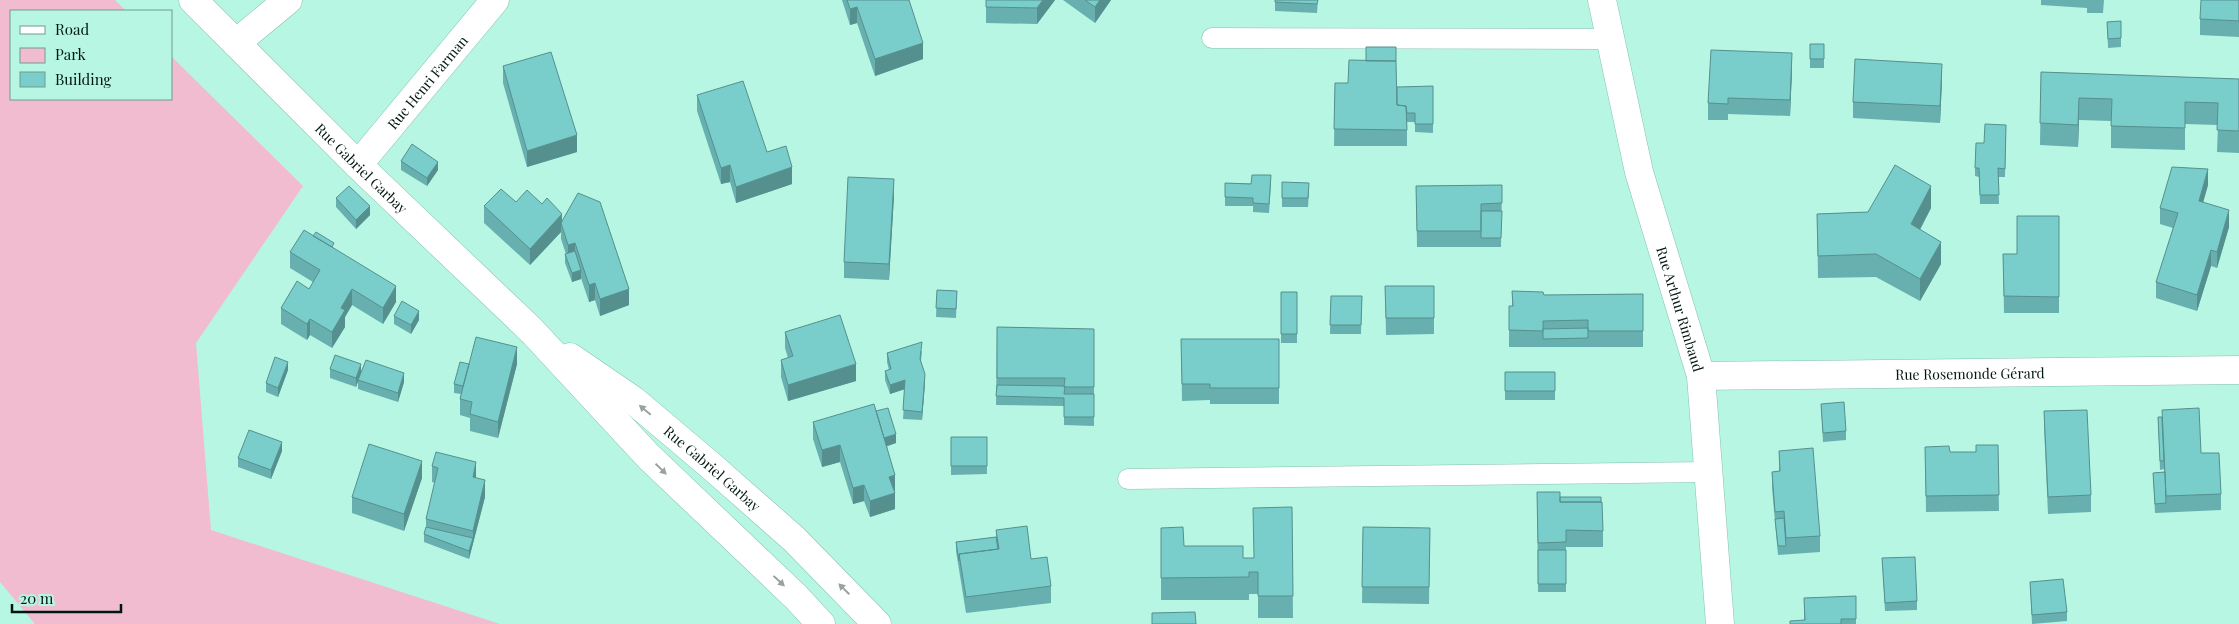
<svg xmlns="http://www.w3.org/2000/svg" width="2239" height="624" font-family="'Playfair Display',serif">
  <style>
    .green { fill: #f1bcd0 }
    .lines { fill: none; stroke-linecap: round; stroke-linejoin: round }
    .service-casing { stroke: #85c1b0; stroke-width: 21 }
    .minor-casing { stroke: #85c1b0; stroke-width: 29 }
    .tertiary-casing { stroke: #85c1b0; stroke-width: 29 }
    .service { stroke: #fff; stroke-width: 20 }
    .minor { stroke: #fff; stroke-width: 28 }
    .tertiary { stroke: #fff; stroke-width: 28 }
    .wall { fill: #68b0af }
    .shaded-wall { fill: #55908e }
    .building { fill: #79cdcb; stroke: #55908e }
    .oneway { fill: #99a2a0 }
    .labels { text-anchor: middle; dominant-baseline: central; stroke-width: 4; stroke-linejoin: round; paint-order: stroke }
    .street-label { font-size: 14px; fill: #001611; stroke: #b7f6e3 }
  </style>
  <rect width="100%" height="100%" fill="#b7f6e3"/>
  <!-- green -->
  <path class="green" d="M0 0H115L126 11H11V99H171V56L303 186 196 343 211 530 500 624H35L0 582Z"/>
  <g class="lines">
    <!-- service casing -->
    <g class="service-casing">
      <path id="service" d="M1212 38 1611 39
        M1128 479 1708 472"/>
    </g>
    <!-- minor casing -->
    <g class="minor-casing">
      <g id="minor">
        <path id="s1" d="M1602 0 1639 172 1701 376 1720 624"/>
        <path d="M236 43 288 0"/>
        <path id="s2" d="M358 165 495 0"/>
        <path id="s3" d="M1701 376 2239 370"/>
      </g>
    </g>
    <!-- tertiary casing -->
    <g class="tertiary-casing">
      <g id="tertiary">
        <path id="s4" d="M193 0 358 165 532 331 648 456 796 597 821 624"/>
        <path id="s5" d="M570 357 633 400 710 465 794 539 877 624"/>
      </g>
    </g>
    <!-- service -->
    <use href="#service" class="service"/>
    <!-- minor -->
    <use href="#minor" class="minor"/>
    <!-- tertiary -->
    <use href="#tertiary" class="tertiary"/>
  </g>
  <!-- wall -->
  <path class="wall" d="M842 0H909L923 59 875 76 857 23 850 25Z
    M986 0H1055L1037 24 986 23Z
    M1063 0H1111L1095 23Z
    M1275 0H1318L1317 13 1275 11Z
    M2041 0H2104L2103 13H2087V8L2041 5Z
    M2239 0V37L2200 35V19Z
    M2121 21V47L2108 48 2107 22Z
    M1810 44H1824V68H1810Z
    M503 66 577 152 527 167 503 83Z
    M1792 70 1790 116 1728 114V120H1708V103Z
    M2041 72 2239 79V153L2217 152 2218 125 2185 124V150L2111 148V121L2079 120 2078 147 2040 145Z
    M1942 80 1940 123 1853 118V102Z
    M1335 83 1397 91 1433 86V133L1415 132V122H1407V146H1334Z
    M697 95 767 152 792 184 736 203 730 182 721 184 697 111Z
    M2006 125 2005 177H1998L1999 204H1980L1979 177 1975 176V168L1984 143Z
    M401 161 438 170 427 186 401 170Z
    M1282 182 1309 192 1308 207H1282Z
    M1225 183 1271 184 1269 213 1253 212V206H1225Z
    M1502 185 1501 247H1417L1416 186Z
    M2208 185 2203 202 2229 227 2217 268 2211 266 2197 311 2156 298V282L2173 228 2160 224V208Z
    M894 196 889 280 844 278V262Z
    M336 198 370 215 356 229 336 207Z
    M516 202 542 204 562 220 629 305 600 316 595 300 589 302 581 278V279L572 282 565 263V254H566L561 239V232L530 265 484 223V206Z
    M1931 208 1920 230 1941 264 1920 301 1876 277 1818 278 1817 214 1868 212Z
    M2059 216V313H2004L2003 254H2017Z
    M334 248 396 302 383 324 352 305 345 317V327L332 348 310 335 307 340 281 324V308L309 289 313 282 290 268V252Z
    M1385 286H1434V334L1386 335Z
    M937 290 957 291 956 318 936 317Z
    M1512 291 1544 295 1643 294V347H1509V306H1512Z
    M1281 292H1297V343H1281Z
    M1331 296H1362L1361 334H1330Z
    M394 316 419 320 411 334 394 324Z
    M997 327 1094 329V426L1064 425V406L996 405Z
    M785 332 856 381 788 401 781 377V360L788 358 785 348Z
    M1181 339H1279V404H1210V400L1182 401Z
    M922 351 921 361 925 383 922 420 903 419 905 389 890 394 885 380V371L889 370 887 362V353Z
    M469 364H517L498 438 470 431V418L460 415V399L461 394 454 393V384Z
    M330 369 361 373 356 387 330 378Z
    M288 370 278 397 266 392V383Z
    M1505 372H1555V400H1505Z
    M358 380 404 382 398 402 358 389Z
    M1821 404 1846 431V440L1823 442Z
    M876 411 896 443 887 446 895 491 894 492 895 509 870 517 864 501 853 504 840 462 822 467 813 439V422Z
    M2044 411 2091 495V512L2048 514 2044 427Z
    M2158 417 2201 453 2221 494V510L2155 513 2153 473 2164 472V469L2160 470Z
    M951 437H987V474L951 475Z
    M1998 445 1999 511 1926 512 1925 447 1950 452H1976Z
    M282 451 271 479 238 467V458Z
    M1779 451 1820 536V552L1778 555 1772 488V472L1779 471Z
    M432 466 476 478 485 497 469 559 424 542V534L426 527V519L435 483 432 482Z
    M422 478 404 531 352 513V497Z
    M1537 492 1560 497 1603 531V547H1566V592H1538Z
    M1292 507 1293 618H1258V594H1249V600H1161V528L1184 546 1243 558H1254Z
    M1363 527 1430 528 1429 604 1362 603Z
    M996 530 1031 559 1051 586V603L966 613 956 551V542L996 537Z
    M1882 558 1917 601V610L1885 611Z
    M2030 582 2067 612V621L2032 624Z
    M1856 596V624H1790L1804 620V598Z"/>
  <!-- shaded-wall -->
  <path class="shaded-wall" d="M1043 0H1055L1037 24V8Z
    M1100 0H1111L1095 23V7Z
    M857 7V23L850 25V9Z
    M923 43V59L875 76V59Z
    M1792 53V70L1790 116V100Z
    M1942 64V80L1940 123V106Z
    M2079 98V120L2078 147V125Z
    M577 135V152L527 167V151Z
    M438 162V170L427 186V178Z
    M730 165V182L721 184V168Z
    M792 167V184L736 203V187Z
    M2208 169V185L2199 217V201Z
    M894 179V196L889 280V264Z
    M1931 186V208L1911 246V224Z
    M370 206V215L356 229V220Z
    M2229 210V227L2217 268V252Z
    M562 214V227L561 223V232L530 265V249Z
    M1941 242V264L1920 301V279Z
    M575 243V260L568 262V245Z
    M2211 250V266L2197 311V295Z
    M581 270V279L572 282V273Z
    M595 283V300L589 302V285Z
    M396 286V302L383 324V308Z
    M352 289V305L345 317V327L332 348V332L341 308Z
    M629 289V305L600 316V299Z
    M419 311V320L411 334V325Z
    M310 319V335L307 340V324Z
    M517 347V364L498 438V422Z
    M288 362V370L278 397V388Z
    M361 364V373L356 387V378Z
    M856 364V381L788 401V385Z
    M404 373V382L398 402V393Z
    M925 374V383L922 420V412Z
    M905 380V389L890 394V385Z
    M896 434V443L882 448V439Z
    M282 442V451L271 479V470Z
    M840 445V462L822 467V450Z
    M422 461V478L404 531V514Z
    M476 462V479L473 477Z
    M895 475V491L889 493V477Z
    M485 480V497L469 559V551L473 538V531Z
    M864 485V501L853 504V488Z
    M895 493V509L870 517V501Z"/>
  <!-- building -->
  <path class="building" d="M847 0H909L923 43 875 59 857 7 850 9Z
    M986 0H1043L1037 8 986 7Z
    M1085 0H1100L1095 7Z
    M1275 0H1318L1317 4 1275 2Z
    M2201 0H2239V21L2200 19Z
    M2121 21V38L2108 39 2107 22Z
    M1810 44H1824V59H1810Z
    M1366 47H1396V61H1366Z
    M1711 50 1792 53 1790 100 1728 98V104L1708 103Z
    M551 52 577 135 527 151 503 66Z
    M1855 59 1942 64 1940 106 1853 102Z
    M1349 60 1396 61 1397 105 1406 106 1407 130 1334 129 1335 83H1348Z
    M2041 72 2239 79V131L2217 130 2218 103 2185 102V128L2111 126 2112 99 2079 98 2078 125 2040 123Z
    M743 81 767 152 786 146 792 167 736 187 730 165 721 168 697 95Z
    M1433 86V124H1415V113H1407L1406 106 1397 105V87Z
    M1985 124 2006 125 2005 169 1998 168 1999 195H1980L1979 168H1975L1976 143H1984Z
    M412 144 438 162 427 178 401 161Z
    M1895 165 1931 186 1911 224 1941 242 1920 279 1876 254 1818 256 1817 214 1868 212Z
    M2172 167 2208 169 2199 201 2229 210 2217 252 2211 250 2197 295 2156 282 2178 213 2160 208Z
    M1252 175H1271L1269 204 1253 203V198L1225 197V183L1251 184Z
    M848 177 894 179 889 264 844 262Z
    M1282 182 1309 183 1308 198H1282Z
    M1502 185V203L1481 204V231H1417L1416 186Z
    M349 186 370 206 356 220 336 198Z
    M501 189 516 202 527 190 542 204 547 198 562 214 530 249 484 206Z
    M578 193 600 202 629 289 600 299 595 283 589 285 575 243 568 245 561 223Z
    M1481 211H1502L1501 238H1481Z
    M2017 216H2059V297L2004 296 2003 254H2017Z
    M304 230 396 286 383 308 352 289 341 308 345 310 332 332 310 319 307 324 281 308 297 281 309 289 320 270 290 252Z
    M316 232 334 243 332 247 313 236Z
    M575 251 581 270 572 273 565 254Z
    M1385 286H1434V318H1386Z
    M937 290 957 291 956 309 936 308Z
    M1512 291 1543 292 1544 295 1643 294V331H1588V320L1543 321V331L1509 330V306H1513Z
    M1281 292H1297V334H1281Z
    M1331 296H1362L1361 325H1330Z
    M402 301 419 311 411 325 394 316Z
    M840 315 856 364 788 385 781 360 793 356 785 332Z
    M997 327 1094 329V387H1064L1065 378H997Z
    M1588 328V338L1543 339V329Z
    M476 337 517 347 498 422 470 414 472 402 460 399Z
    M1181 339H1279V388H1210V384H1182Z
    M922 342 920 359 925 374 922 412 903 410 905 380 890 385 885 371 891 369 887 353Z
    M335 355 361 364 356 378 330 369Z
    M275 357 288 362 278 388 266 383Z
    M366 360 404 373 398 393 358 380Z
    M460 362 469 364 463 386 454 384Z
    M1505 372H1555V391H1505Z
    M997 385 1065 386 1064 394H1094V417H1064V398L996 396Z
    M1844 402 1846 431 1823 433 1821 404Z
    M874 404 895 475 889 477 895 493 870 501 864 485 853 488 840 445 822 450 813 422Z
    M888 408 896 434 884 438 876 411Z
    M2199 408 2201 453H2219L2221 494 2166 496 2162 410Z
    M2087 410 2091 495 2048 497 2044 411Z
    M2158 417H2162V419L2164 461H2160Z
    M249 430 282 442 271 470 238 458Z
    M951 437H987V466H951Z
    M369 444 422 461 404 514 352 497Z
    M1976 445H1998L1999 495 1926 496 1925 447 1949 446 1950 452H1976Z
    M1813 448 1820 536 1786 538 1784 511 1775 512 1772 472 1780 471 1779 451Z
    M436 452 476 462 473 477 485 480 473 531 426 519 438 468 432 466Z
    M2165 472 2166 503 2155 504 2153 473Z
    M1537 492H1560V502H1602L1603 531 1566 530V542L1538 543Z
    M1560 497H1601V502H1560Z
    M1292 507 1293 596H1258V572H1249V577L1161 578V528L1183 527 1184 546H1243V558H1254L1253 508Z
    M1784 518 1786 546H1778L1775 519Z
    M1027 526 1031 559 1047 557 1051 586 966 597 959 554 999 549 996 530Z
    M426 527 473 538 469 551 424 534Z
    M1363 527 1430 528 1429 587H1362Z
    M996 537 998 549 959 554V561L956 542Z
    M1538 550H1566V584H1538Z
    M1915 557 1917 601 1885 603 1882 558Z
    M2063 579 2067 612 2032 615 2030 582Z
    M1856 596V619H1841V624H1790V621L1805 620 1804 598Z
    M1195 612 1196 624H1152V613Z"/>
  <!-- one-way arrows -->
  <defs><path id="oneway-solid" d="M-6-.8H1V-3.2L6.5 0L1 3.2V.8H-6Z" transform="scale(1.25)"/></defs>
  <g class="oneway">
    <use href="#oneway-solid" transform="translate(645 410) rotate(-140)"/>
    <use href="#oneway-solid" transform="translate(661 469) rotate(44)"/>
    <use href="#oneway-solid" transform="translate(779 581) rotate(43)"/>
    <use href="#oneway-solid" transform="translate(844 589) rotate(-135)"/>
  </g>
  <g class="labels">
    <!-- street labels -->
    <g class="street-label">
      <text stroke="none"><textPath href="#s2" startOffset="108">Rue Henri Farman</textPath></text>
      <text stroke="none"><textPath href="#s4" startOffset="238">Rue Gabriel Garbay</textPath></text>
      <text stroke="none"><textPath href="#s1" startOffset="319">Rue Arthur Rimbaud</textPath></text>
      <text stroke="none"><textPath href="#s3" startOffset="269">Rue Rosemonde Gérard</textPath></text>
      <text stroke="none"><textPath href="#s5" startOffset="181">Rue Gabriel Garbay</textPath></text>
    </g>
  </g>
  <!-- legend -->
  <rect x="10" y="10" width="162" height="90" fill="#b7f6e3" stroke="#6e9c8f"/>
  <rect x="20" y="26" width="25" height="8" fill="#ffffff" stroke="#6e9c8f"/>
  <text x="55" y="35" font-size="15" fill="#001611">Road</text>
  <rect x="20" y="48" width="25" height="15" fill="#f1bcd0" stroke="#6e9c8f"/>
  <text x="55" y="60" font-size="15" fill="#001611">Park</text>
  <rect x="20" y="72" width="25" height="15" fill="#79cdcb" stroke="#6e9c8f"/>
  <text x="55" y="85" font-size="15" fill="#001611">Building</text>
  <!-- scale -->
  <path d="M12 604v8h109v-8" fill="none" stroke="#001611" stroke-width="2.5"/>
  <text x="20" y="604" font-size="15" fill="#001611" stroke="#b7f6e3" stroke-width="4" paint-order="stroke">20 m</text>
</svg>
